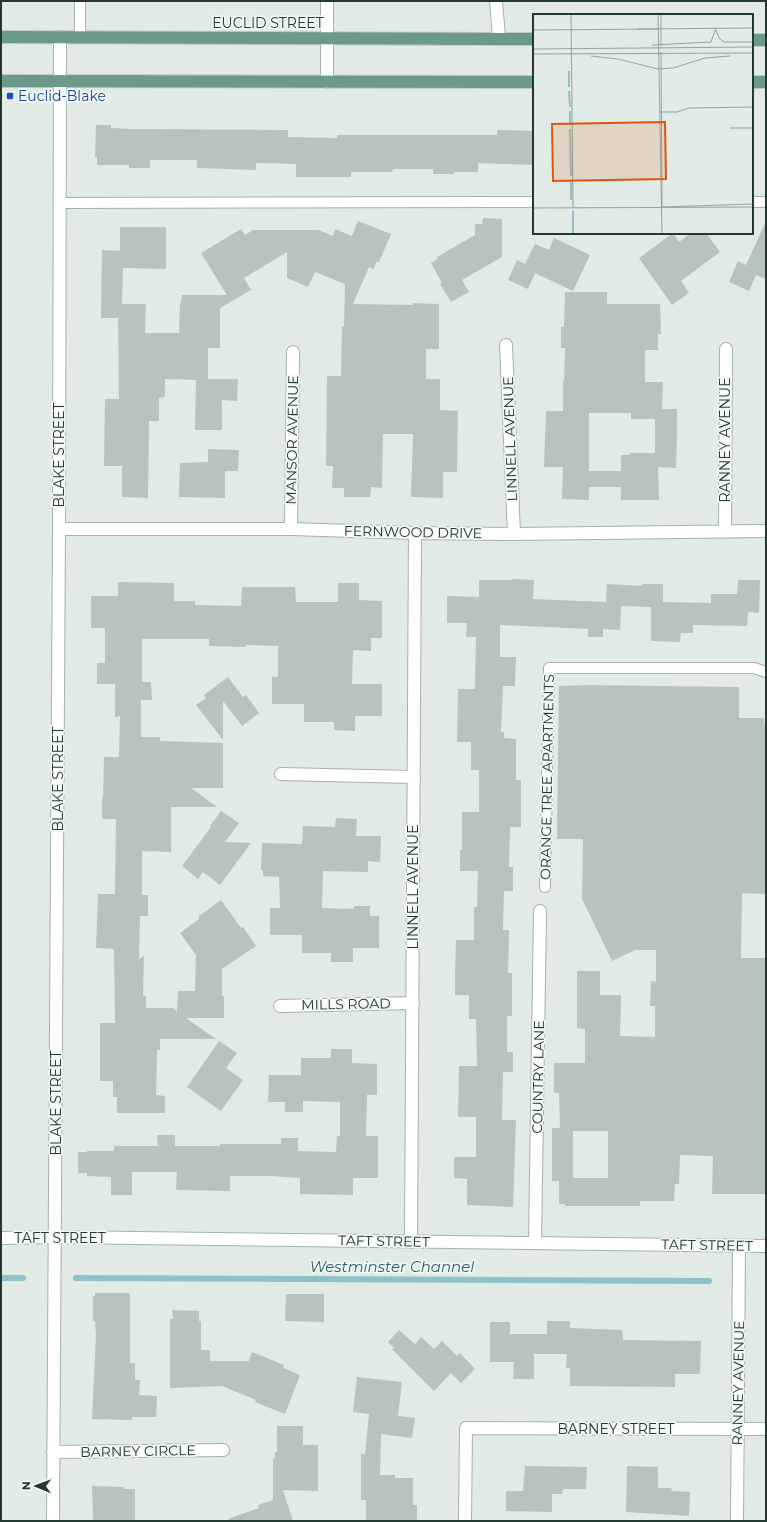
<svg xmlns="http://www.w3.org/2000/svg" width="767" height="1522" font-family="Montserrat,sans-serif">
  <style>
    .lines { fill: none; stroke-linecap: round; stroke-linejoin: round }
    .stream { stroke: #8fc2c8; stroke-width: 6 }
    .building { fill: #b7c4be; fill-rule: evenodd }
    .lane-casing { stroke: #a5b1ac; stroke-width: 12 }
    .street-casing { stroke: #a5b1ac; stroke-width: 14 }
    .secondary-casing { stroke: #a2b4ac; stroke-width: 14 }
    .primary-casing { stroke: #c2c7c6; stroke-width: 14 }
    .lane { stroke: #fff; stroke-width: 10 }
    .street { stroke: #fff; stroke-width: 12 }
    .secondary { stroke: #fff; stroke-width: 12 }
    .primary { stroke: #6b9a8b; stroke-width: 12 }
    .transit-dot { fill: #1a4fb4; stroke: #f1f7f4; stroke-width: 1.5 }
    .labels { text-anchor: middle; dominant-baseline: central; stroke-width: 3.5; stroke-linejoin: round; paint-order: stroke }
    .street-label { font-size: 14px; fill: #243832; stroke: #f1f7f4 }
    .transit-label { font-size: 14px; fill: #164399; stroke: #f1f7f4; text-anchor: start }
    .water-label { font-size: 15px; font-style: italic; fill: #25646c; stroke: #f1f7f4 }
    .inset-river { fill: none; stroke: #8fc2c8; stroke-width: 2 }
    .inset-road { fill: none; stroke: #95a39d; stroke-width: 1 }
    .view { fill: #de570e; fill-opacity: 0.15; stroke: #de570e; stroke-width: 2 }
    .inset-edge { fill: none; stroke: #243832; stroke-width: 2 }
  </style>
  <rect width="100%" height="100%" fill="#e1eae5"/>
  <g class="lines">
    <!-- stream -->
    <path class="stream" d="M1 1278H23
      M76 1278 709 1281"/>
  </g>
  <!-- building -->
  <path class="building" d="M96 125H111V128L133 129 288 130V137L337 138V135H497V130L534 131V165L478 163V172H454V174H433V169H393L392 172H351V177H296V164L256 163V170L197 168V160H150V168H129V165H97V157H95Z
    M483 218 502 219V257L462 280 469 292 451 302 440 284 442 283 431 263 438 259 437 257 475 235V224H482Z
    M358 221 391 234 379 262H376L374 269 369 267 353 304 413 305V303L439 304V349H426V379H440V410L458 411 457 472H443V498L411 497 413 434H383L382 488 371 487 370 497H344V488H332L333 466H326L327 376H341L342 326H344L345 284 315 272 308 287 287 278V252L244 278 251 290 220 308V348H208V379H238L237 401 222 400V430H195L196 380 165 379V397L159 398V421H149L148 498 122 497V466H104L105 399H119L118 318H101L102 250 120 251V227H166V269L123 268 122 304H146L145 333H179L180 303H181L182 295H227L201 253 241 229 245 235 253 230H318L333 236 335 229 352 236Z
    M766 221V279L756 275 749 291 729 282 738 261 746 265Z
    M673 233 679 242 691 233H706L720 252 681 281 689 293 672 305 639 258Z
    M554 238 590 255 573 291 535 273 528 289 508 280 517 260 525 264 535 244 549 250Z
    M565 292H607V304H660L661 334H658V350H645V382H663L662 409H677V431L676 468 658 467 659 500H621V487H589V500L562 499 563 467H544L546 411H563V381H564L565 348H561V327H564ZM589 413H631V419H655V453H630L629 455H621V471H589Z
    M208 449 239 450 238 471H225V498L179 497 180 463 208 462Z
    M512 579 534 580 533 599 606 602 607 584 642 586V584H663V602L711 603V594H737L738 580H760L759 613 748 612 747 626 693 625V633H681L680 642 651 641V607L621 606 620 630 603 629V637H588V629L500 625V657H516L515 686H503L501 732H504V738L516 739V780H521V827H510L509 867H513V891H504L503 930H509L508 973H512V1016H507V1052H513V1072H503L502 1120H516L513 1207 467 1205V1179L454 1178V1157H476V1117H458L459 1066H477L476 1019H469V995H455V972L456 940H474V907H477L478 871H460V850H462V812H479V770H471V742H457L458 689H475L476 637H466L467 623H447V596L479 597V580H512Z
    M118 582 174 583V601H195V605L241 606 242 587H295L296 602H338V583H359V600L382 601V638H371V651L353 650 352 684H382V716H355V731L334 730V722H304V704H272V677H278V646L246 645V647L209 646V639H142V682H151L152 700H141V737H160V741L223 743V788H191L217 807H171V852L142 851V895H148V916H140L139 958 137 960 144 956 143 996H146V1008H173L177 1012 178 991H195L196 955 180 933 199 919V916L221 900 241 928 243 927 256 946 222 969V996H224V1018H186L216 1039H160V1050H157L156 1095 165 1096V1113H117V1097H113V1081H100V1023H115L114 949 96 948 98 894H115L116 819H102V797H103L104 757H119L120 716 115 717V684H97V663H105V628H91V596H118Z
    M228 677 243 697 246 695 259 713 242 726 223 701V740L196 705 206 698 204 695Z
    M586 685 739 687V718H764V724H766V894L742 893 741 958H766V1194H712L713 1156 680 1155 679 1184H675L674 1201H640V1206H565V1204H559V1181H552V1128H560L559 1093H554V1063H585V1029L577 1028V971H600V995H621L620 1036 655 1037V1006H650L651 981 656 982V950H635L612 961 582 899 583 839H557L559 686ZM573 1131H608V1178H573Z
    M221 811 239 823 225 842 251 843 220 885 203 872 198 879 182 866 211 827 210 826Z
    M336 818 357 819 356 836H381L380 862 368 861V872L323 871 322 908 354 909V906H370V916H379V948H353V962H331V953H302V935H270V908H280L279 877 263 876V870H261L262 843 302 844 303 826 335 827Z
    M219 1041 237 1053 226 1068 243 1080 221 1111 187 1087Z
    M331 1049H352V1063L377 1064V1095H367L366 1136H378V1178H353V1195L300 1194V1178L271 1176H230V1191L176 1190 177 1172H132V1195H111V1177L87 1176V1173H78V1152H87V1151H114V1146H158L157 1135H175V1146H220V1144H281V1138H298V1151L336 1152 337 1136H340V1102L303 1101V1112H285V1102H268L269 1075H301V1058H331Z
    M95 1293H130V1363H135V1380H140L139 1395 157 1396 156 1417H132V1420L92 1419 96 1335 95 1321H93V1296H95Z
    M286 1294H324V1322L285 1321Z
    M172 1310 199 1311V1321H201V1350H210V1361H249L252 1352 284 1365 283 1368 300 1375 285 1414 255 1402 256 1400 222 1386 170 1388V1319H173Z
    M547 1321H570V1328L622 1330 623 1340 701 1341 700 1374H675V1387L570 1386V1368H566L567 1354H534V1379H513L514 1362H490V1322H510V1334H547Z
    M399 1330 415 1344 421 1337 434 1349 442 1341 457 1356 460 1353 475 1369 461 1383 451 1373 434 1391 392 1349 394 1348 388 1342Z
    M357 1377 402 1382 398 1416 415 1418 412 1438 381 1434 380 1475H395V1478H413V1505H417V1521H366V1500H361V1454H365L369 1414 353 1412Z
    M277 1426H303V1445H318V1491L283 1490 293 1521H228V1519L259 1508 258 1505 273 1500V1458L275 1459V1452H277Z
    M525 1466 587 1467 586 1489H563L562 1494H552V1512L506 1511V1491H523Z
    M627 1466 658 1467V1488H672L671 1491 690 1492 689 1516 626 1512Z
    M92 1486 124 1487V1489H135V1521H93Z"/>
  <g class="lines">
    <!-- lane casing -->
    <g class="lane-casing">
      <path id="lane" d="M80 1V37
        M752 202H766
        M60 203 534 202
        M545 887 549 668H754L766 672"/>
    </g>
    <!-- street casing -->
    <g class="street-casing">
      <path id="street" d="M327 1V82
        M496 1 499 38
        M506 345 514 534
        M59 529H291L415 533 514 534 766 531
        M291 529 293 352
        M725 531 726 349
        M281 774 414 777
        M280 1006 413 1003
        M411 1242 415 533
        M535 1243 540 911
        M53 1452 223 1450
        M53 1521 59 529 60 37
        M465 1521 466 1428 766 1429
        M737 1521 739 1246"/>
    </g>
    <!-- secondary casing -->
    <g class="secondary-casing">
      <path id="secondary" d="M1 1238 55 1237 766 1246"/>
    </g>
    <!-- primary casing -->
    <g class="primary-casing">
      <path id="primary" d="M1 37 534 39
        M752 40H766
        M1 81 534 82
        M752 82H766"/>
    </g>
    <!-- lane -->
    <use href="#lane" class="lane"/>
    <!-- street -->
    <use href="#street" class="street"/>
    <!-- secondary -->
    <use href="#secondary" class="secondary"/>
    <!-- primary -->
    <use href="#primary" class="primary"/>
  </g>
  <!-- markers -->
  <rect class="transit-dot" x="6" y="92" width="8" height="8" rx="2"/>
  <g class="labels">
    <!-- street labels -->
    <g class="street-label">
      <text x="268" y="23">EUCLID STREET</text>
      <text transform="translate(510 439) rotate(-92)">LINNELL AVENUE</text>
      <text transform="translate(292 440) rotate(-89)">MANSOR AVENUE</text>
      <text transform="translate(725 440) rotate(-90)">RANNEY AVENUE</text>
      <text transform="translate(59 455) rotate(-90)">BLAKE STREET</text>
      <text transform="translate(413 532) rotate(1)">FERNWOOD DRIVE</text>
      <text transform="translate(547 777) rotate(-89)">ORANGE TREE APARTMENTS</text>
      <text transform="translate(58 779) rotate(-90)">BLAKE STREET</text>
      <text transform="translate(413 887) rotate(-90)">LINNELL AVENUE</text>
      <text transform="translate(346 1004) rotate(-1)">MILLS ROAD</text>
      <text transform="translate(538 1077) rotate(-89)">COUNTRY LANE</text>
      <text transform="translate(56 1103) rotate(-90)">BLAKE STREET</text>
      <text x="60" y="1238">TAFT STREET</text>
      <text transform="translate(384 1241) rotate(1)">TAFT STREET</text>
      <text transform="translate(707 1245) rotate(1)">TAFT STREET</text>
      <text transform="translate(738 1383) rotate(-89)">RANNEY AVENUE</text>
      <text x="616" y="1429">BARNEY STREET</text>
      <text transform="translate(138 1451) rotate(-1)">BARNEY CIRCLE</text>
    </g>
    <!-- transit labels -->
    <g class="transit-label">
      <text x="18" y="96">Euclid-Blake</text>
    </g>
    <!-- water labels -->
    <g class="water-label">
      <text x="392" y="1266">Westminster Channel</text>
    </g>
  </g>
  <!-- overview -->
  <g transform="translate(533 14)">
    <rect width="220" height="220" fill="#e1eae5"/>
    <path class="inset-river" d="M36 57V73M36 77 37 93M37 97V111M37 115 38 162M38 167V186M40 197V220"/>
    <path class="inset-road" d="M38 0 40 193M125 0 129 220M128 0V32M104 15 220 14M0 16 125 15M183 16 186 24 191 28H220M119 31 178 28 183 14M0 35 220 33M128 38 129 193M0 40 220 39M58 42 85 45 125 55 140 54 172 44 197 42M127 98H144L156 94 220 93M197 114H220M129 193 220 190M0 194 220 193"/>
    <path class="view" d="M132 108 133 165 20 167 19 110Z"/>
    <rect width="220" height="220" class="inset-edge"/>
  </g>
  <!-- border -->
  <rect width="767" height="1522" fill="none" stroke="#243832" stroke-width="4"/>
  <!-- north arrow -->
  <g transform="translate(36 1486) rotate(271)" stroke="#f1f7f4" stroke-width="3" paint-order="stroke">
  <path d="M0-3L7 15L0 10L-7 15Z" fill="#243832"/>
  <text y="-6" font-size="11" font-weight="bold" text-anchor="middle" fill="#243832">N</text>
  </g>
</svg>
